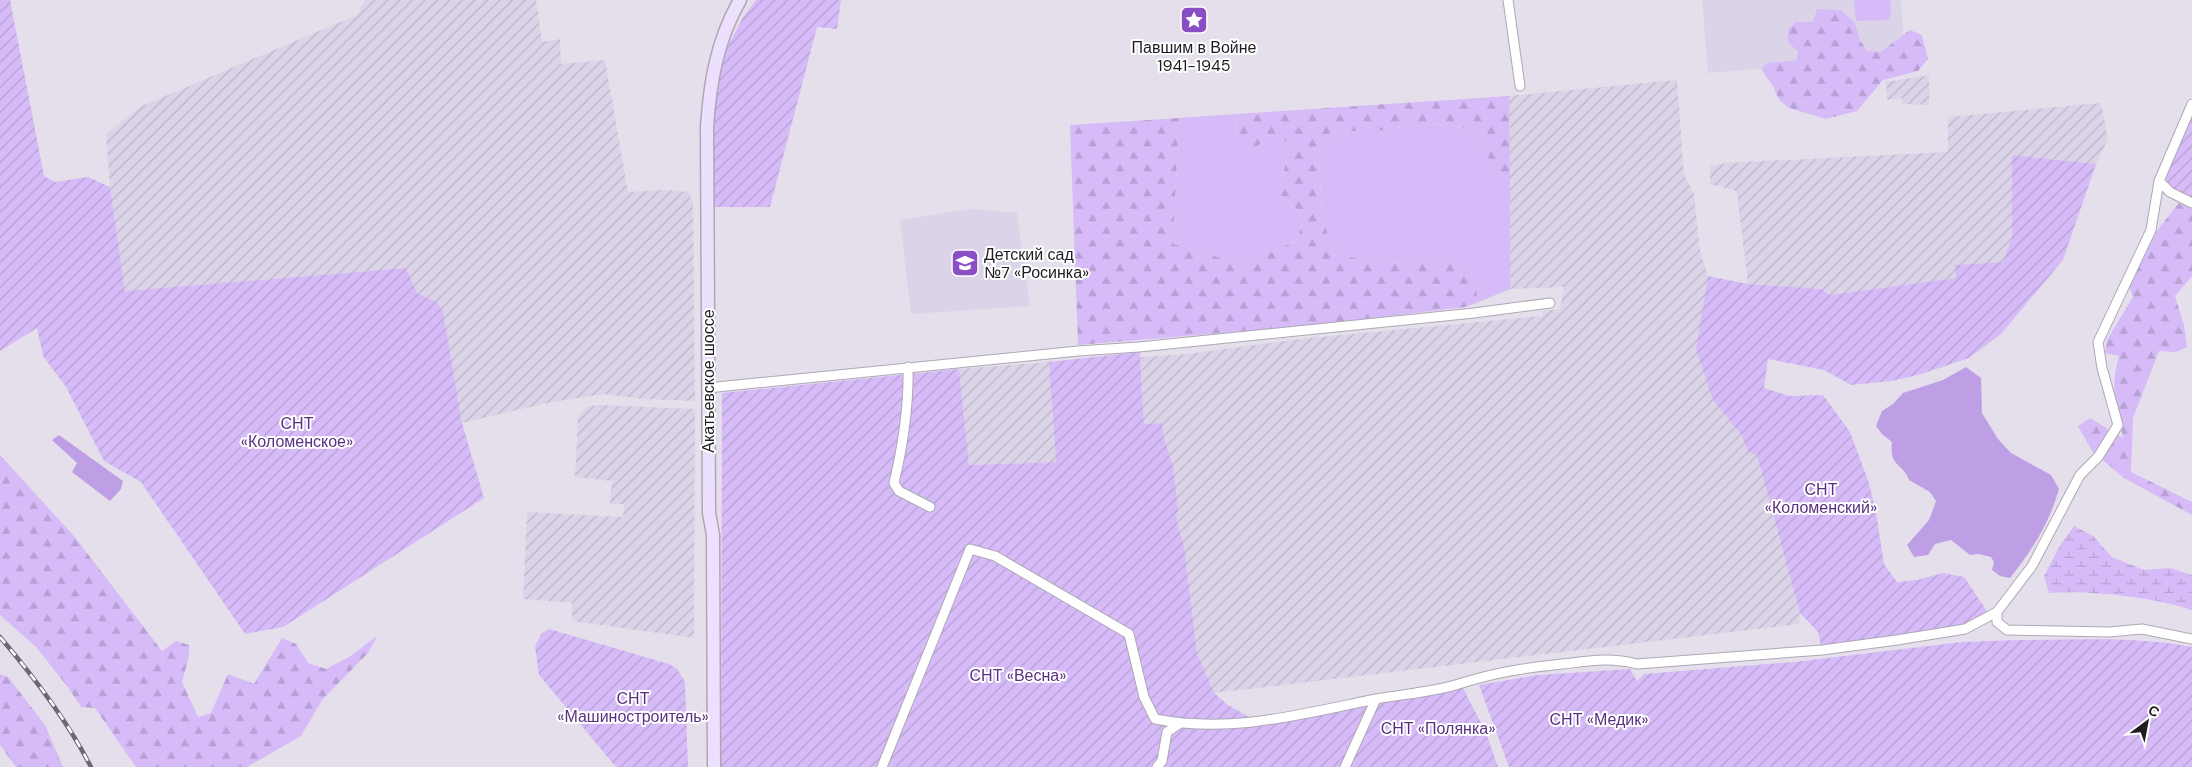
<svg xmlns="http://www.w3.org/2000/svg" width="2192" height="767" font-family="'DM Sans',sans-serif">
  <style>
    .built { fill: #dbd3e7 }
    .industrial { fill: url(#industrial-furrows) }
    .grass { fill: #d6bbf8 }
    .forest { fill: url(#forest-firs) }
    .wetland { fill: url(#wetland-marsh) }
    .garden { fill: url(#garden-furrows) }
    .water { fill: #be9fe5 }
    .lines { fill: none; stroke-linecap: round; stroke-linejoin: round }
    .street-casing { stroke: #ada8b4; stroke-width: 11 }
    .secondary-casing { stroke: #ada8b4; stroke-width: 15 }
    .street { stroke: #fff; stroke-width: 9 }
    .secondary { stroke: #eddffe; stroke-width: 12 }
    .rail-casing { stroke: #6c6870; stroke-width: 4.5 }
    .rail { stroke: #fff; stroke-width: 2.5; stroke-dasharray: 8; stroke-linecap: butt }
    .labels { text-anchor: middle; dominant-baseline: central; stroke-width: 4; stroke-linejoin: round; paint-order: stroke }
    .poi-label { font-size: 16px; fill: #1e1c20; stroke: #fff }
    .street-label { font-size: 16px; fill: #1e1c20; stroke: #fff }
    .park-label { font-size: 16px; fill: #593081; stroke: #fff }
  </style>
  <defs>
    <pattern id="industrial-furrows" width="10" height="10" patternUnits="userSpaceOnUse" patternTransform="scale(1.25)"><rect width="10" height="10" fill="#dbd3e7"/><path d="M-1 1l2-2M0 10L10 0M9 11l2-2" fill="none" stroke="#bcb5c6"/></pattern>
    <pattern id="forest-firs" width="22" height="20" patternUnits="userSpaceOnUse" patternTransform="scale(1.25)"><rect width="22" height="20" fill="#d6bbf8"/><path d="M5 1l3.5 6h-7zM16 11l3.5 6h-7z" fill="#b7a0d4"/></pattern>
    <pattern id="wetland-marsh" width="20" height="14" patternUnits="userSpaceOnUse" patternTransform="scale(1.25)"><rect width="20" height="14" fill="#d6bbf8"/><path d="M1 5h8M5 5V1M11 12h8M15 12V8" fill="none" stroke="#b7a0d4"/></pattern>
    <pattern id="garden-furrows" width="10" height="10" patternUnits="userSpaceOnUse" patternTransform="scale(1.25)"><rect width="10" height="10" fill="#d6bbf8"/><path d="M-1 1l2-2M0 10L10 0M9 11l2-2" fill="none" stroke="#b7a0d4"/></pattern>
  </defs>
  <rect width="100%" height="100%" fill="#e5dfec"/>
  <!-- built -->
  <path class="built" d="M1702 0H1901L1905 57 1708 73Z
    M971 209 1017 213 1030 306 911 314 900 220Z"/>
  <!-- industrial -->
  <path class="industrial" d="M365 0H536L542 42 560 39 561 64 605 60 628 192 666 190 689 192 693 203 695 401 643 399 603 394 552 402 462 423 443 311 437 302 417 293 406 268 125 291 110 187 106 134 142 106 357 15Z
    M1929 75V105L1902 104V98L1887 100 1886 82Z
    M1677 80 1684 175 1694 193 1700 251 1708 276 1704 306 1713 400 1742 436 1748 452 1757 454 1800 613 1799 624 1214 693 1197 653 1184 545 1178 527 1176 512 1173 466 1164 438 1162 424H1144L1141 357 1187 354 1300 339 1543 316V311L1560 309 1564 287 1510 289 1509 96Z
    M2101 103 2108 139 2096 164 2012 155V237L2003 262 1955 265 1956 278 1830 295 1822 289 1748 284 1737 193 1734 190 1710 184V166L1727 163 1948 152V117Z
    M1049 362 1056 462 969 465 959 369Z
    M601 405 695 409 694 638 572 621V603L523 599 527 512 623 517 624 504H610L612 481 575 477 578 418 582 411 590 406Z"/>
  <!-- grass -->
  <path class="grass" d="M1854 0H1890L1891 15 1888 20 1856 21Z
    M1236 114 1237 138 1273 135 1291 144 1278 194 1294 206 1304 220 1296 241 1242 264 1173 244 1179 118Z
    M1419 124 1451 125 1476 132 1493 168 1510 181V289L1476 303C1479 290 1474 278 1468 266L1446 260 1387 263 1332 254 1322 209 1319 160 1329 139 1352 130H1385Z"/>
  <!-- forest -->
  <path class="forest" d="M1817 9 1841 10 1855 23 1860 40 1867 51 1881 52 1910 30 1922 35 1928 59 1918 71 1883 80 1857 111 1826 119 1789 108 1779 100 1773 86 1761 69 1767 63 1797 60 1798 51 1788 43V30L1795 22H1813Z
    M1509 96 1510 181 1493 168 1476 132 1451 125 1419 124 1385 130 1352 131 1329 139 1319 160 1322 209 1332 254 1387 263 1446 260 1468 266C1474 278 1479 290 1476 303L1465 307 1315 325 1078 345 1070 125 1179 118 1173 244 1242 264 1296 241 1304 220 1294 206 1278 194 1291 144 1273 135 1253 149 1237 138 1236 114Z
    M2179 203 2192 209V276L2175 296 2184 326 2187 347 2176 352 2159 351 2133 418 2131 472 2192 502V515L2124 478 2092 451 2078 426 2090 418 2123 438C2117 403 2109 392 2119 356L2105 353 2107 340 2133 297 2129 287 2152 237Z
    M0 455 74 536 162 651 176 641 189 645V656L182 682 198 717 211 713 228 674 254 684 282 638 296 644 308 663 326 669 349 657 377 636 368 653 322 700 301 736 247 767H136L95 708 81 707 67 686 36 647 0 615Z
    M0 674 8 677 45 725 63 767H16L0 745Z"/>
  <!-- wetland -->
  <path class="wetland" d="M2074 526 2093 536 2112 557 2144 570 2170 568 2192 575V610C2152 597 2091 590 2049 593L2044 576 2059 547Z"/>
  <!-- garden -->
  <path class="garden" d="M0 0H10L44 176 55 182 88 177 110 187 125 291 406 268 417 293 437 302 443 311 462 423 484 498 283 627 245 634 141 482 104 461 66 387 43 356 37 328 0 351Z
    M756 0H841L837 29 817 27 770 207H713V116L720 62 743 17Z
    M2192 104V203L2159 181Z
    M2012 155 2096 164 2063 260 2001 334 1969 358 1918 375 1891 381 1851 385 1824 370 1768 359 1764 388 1789 396 1823 395 1850 432 1869 483 1876 513 1884 564 1897 582 1917 580 1943 573 1964 577 1989 614 1957 629 1821 646 1818 632 1800 613 1757 455 1748 452 1742 436 1713 400 1696 349 1708 276 1748 284 1822 289 1830 295 1956 278 1955 265 2003 262 2012 237Z
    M1140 352 1144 424 1162 423 1164 438 1173 466 1178 511 1176 513 1178 527 1184 545 1197 653 1214 693 1228 705 1258 722 1461 684 1486 733 1498 767H721L722 393 959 369 969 465 1056 462 1049 362Z
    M549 629 669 664 677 669 685 682 688 767H616L539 675 535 647 541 634Z
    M2018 640C2076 640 2135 636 2192 647V767H1509L1479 685 1538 675 1630 669 1637 681 1644 674 1794 662 1962 642Z"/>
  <!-- water -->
  <path class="water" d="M1966 367 1981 378 1982 413 1998 439 2011 453 2051 475 2059 489C2049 524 2032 550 2010 578L2000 576 1992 570 1994 562 1991 557 1978 554 1970 555 1951 540 1935 544 1928 555 1914 557 1907 545 1929 520 1936 501 1930 492 1909 480C1902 461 1889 468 1892 442L1882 434 1876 426 1882 411 1893 404 1903 393 1943 380Z
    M59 435 123 481 121 489 110 501 72 472 77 463 52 440Z"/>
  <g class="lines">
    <!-- street casing -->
    <g class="street-casing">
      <path id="street" d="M1508 0 1520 86
        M2159 181 2170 192 2192 203
        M908 367C909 407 903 445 894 483L899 491 930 507
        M707 388 1078 351 1139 347 1474 313 1550 303
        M1997 612V622L2007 630 2109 632 2142 629 2192 639
        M882 767 970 549 995 556 1129 634 1144 697 1155 719C1232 734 1301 714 1376 699 1404 694 1435 692 1462 683 1498 672 1524 668 1562 664 1590 661 1609 657 1637 664L1822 650 1897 640 1965 629 1997 612 2032 566 2080 475 2098 457 2118 425 2102 368 2098 342 2151 230 2159 181 2192 104
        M1157 767 1162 761 1167 732 1179 724
        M1345 767 1376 699"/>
    </g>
    <!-- secondary casing -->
    <g class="secondary-casing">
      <path id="secondary" d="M714 767 713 535 709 513 707 127C710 82 717 40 740 0"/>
    </g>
    <!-- street -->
    <use href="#street" class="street"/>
    <!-- secondary -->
    <use href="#secondary" class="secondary"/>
    <!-- rail casing -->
    <g class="rail-casing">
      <path id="rail" d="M0 637C34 677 67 720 91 767"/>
    </g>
    <!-- rail -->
    <use href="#rail" class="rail"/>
  </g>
  <!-- icons -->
  <defs>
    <g id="sight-square" transform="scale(1.4375)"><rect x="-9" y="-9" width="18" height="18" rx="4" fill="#8a4ec4" stroke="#fff"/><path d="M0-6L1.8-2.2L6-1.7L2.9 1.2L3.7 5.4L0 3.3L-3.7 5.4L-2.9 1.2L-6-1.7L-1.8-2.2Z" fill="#fff"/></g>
    <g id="school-square" transform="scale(1.4375)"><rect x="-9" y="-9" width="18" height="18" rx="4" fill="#8a4ec4" stroke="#fff"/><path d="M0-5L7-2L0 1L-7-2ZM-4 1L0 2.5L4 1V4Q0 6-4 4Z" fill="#fff"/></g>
  </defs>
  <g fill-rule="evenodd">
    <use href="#sight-square" x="1194" y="20"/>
    <use href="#school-square" x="965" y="263"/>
  </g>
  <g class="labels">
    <!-- poi labels -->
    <g class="poi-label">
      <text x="1194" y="47">Павшим в Войне<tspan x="1194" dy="18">1941-1945</tspan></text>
      <text x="984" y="254" text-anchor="start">Детский сад<tspan x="984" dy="18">№7 «Росинка»</tspan></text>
    </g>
    <!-- street labels -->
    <g class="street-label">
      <text transform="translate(708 381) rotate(-90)">Акатьевское шоссе</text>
    </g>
    <!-- park labels -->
    <g class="park-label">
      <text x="297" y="423">СНТ<tspan x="297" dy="18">«Коломенское»</tspan></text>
      <text x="1821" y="489">СНТ<tspan x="1821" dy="18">«Коломенский»</tspan></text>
      <text x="1018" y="675">СНТ «Весна»</text>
      <text x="633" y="698">СНТ<tspan x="633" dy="18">«Машиностроитель»</tspan></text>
      <text x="1599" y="719">СНТ «Медик»</text>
      <text x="1438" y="728">СНТ «Полянка»</text>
    </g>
  </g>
  <!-- north arrow -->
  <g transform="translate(2147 722) rotate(32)" stroke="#ffffff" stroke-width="4" paint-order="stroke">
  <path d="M0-4L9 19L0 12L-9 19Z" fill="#1e1c20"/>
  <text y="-8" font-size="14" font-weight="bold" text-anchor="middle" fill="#1e1c20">С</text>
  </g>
</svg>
